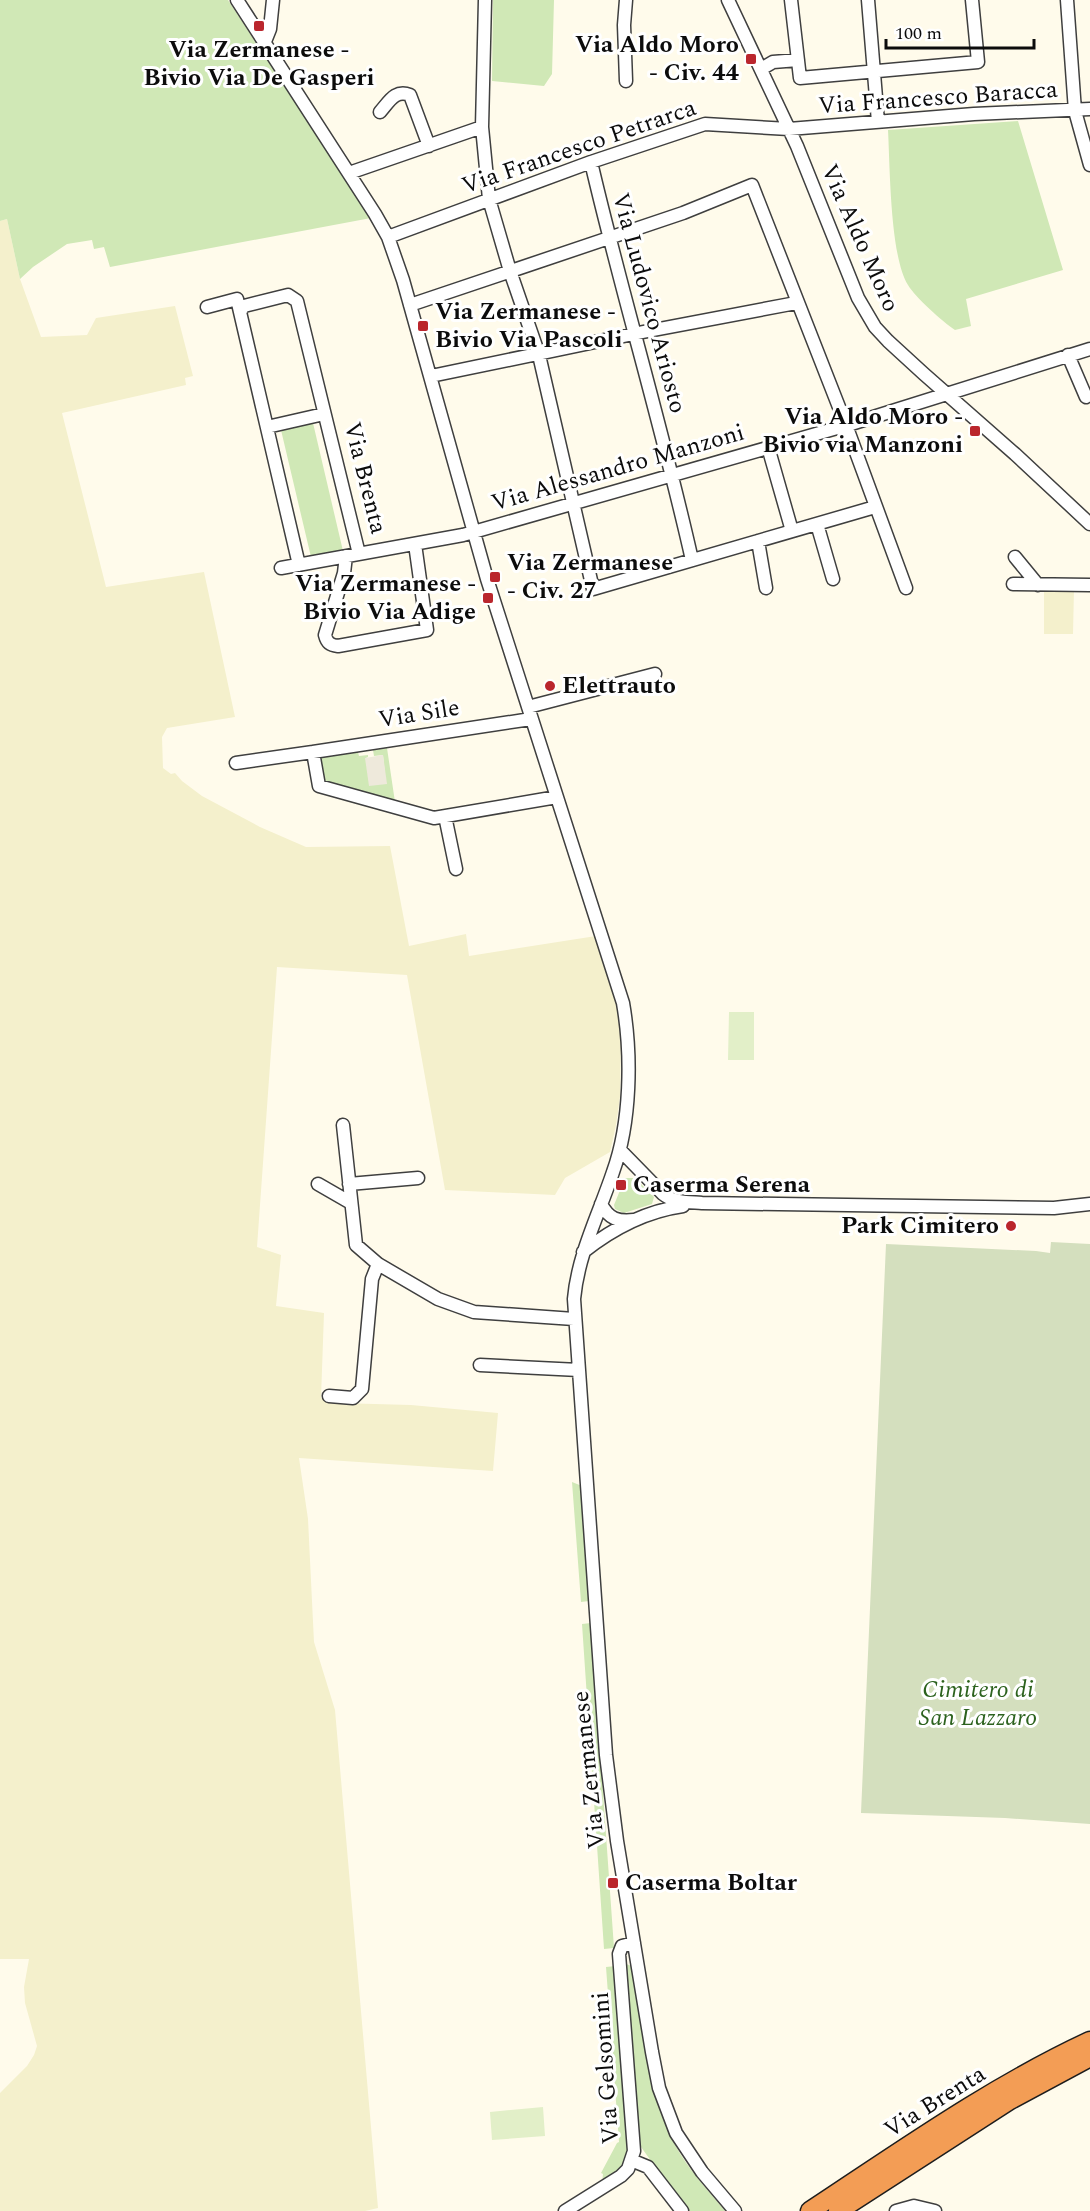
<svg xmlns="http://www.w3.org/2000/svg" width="1090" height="2211" font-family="Spectral,serif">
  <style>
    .farmland { fill: #f4f0cc }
    .green { fill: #d0e8b6 }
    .cemetery { fill: #d4dfbe }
    .pitch { fill: #e2efc8 }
    .plaza { fill: #eee9db }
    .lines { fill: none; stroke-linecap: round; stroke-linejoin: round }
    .minor-casing { stroke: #3f3f3f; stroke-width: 15 }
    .highway-casing { stroke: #1d1d1d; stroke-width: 21 }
    .minor { stroke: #fff; stroke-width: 12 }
    .highway { stroke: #f39d55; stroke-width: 18 }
    .poi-dot { fill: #ba262d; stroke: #fff; stroke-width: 2 }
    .labels { text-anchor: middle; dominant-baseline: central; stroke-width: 6; stroke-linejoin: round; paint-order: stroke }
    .poi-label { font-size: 24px; font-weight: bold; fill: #0c0c0c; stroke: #fff; text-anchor: start }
    .street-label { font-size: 24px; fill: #0c0c0c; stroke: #fff }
    .park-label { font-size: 24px; font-style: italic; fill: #2c621e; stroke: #fff }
  </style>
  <rect width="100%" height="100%" fill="#fffbeb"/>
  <!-- farmland -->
  <path class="farmland" d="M7 219 20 279 41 337 87 335 96 318 175 306 193 376 185 378 186 385 62 413 106 587 204 572 235 717 167 728 162 737 163 768 171 774 175 773 182 781 202 796 260 827 306 847 390 846 409 946 466 934 469 956 596 936 617 1007 621 1036 620 1097 616 1125 610 1152 565 1178 555 1195 445 1190 407 975 277 967 257 1247 281 1255 276 1306 324 1313 321 1398 338 1403 411 1405 498 1413 493 1471 299 1458 308 1519 314 1642 335 1710 378 2208 365 2211H0V2093L27 2066 34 2055 37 2046 25 2003 24 1987 29 1959H0V221Z
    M1044 589H1074L1073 634H1044Z"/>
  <!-- green -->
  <path class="green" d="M0 0H228L371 218 110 267 104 247 94 249 92 240 67 244 33 267 20 279 7 219 0 221Z
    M493 0H554L552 74 544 86 492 81Z
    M1018 121 1063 270 966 299 971 326 955 330C943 322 915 297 908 285 890 257 890 166 888 130Z
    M313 423 343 551 311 557 281 430Z
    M387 748 395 802 328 782 323 779 321 758 358 752 359 756 368 755V757L366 758 386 784 383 755 374 756 373 750Z
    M625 1178H635L654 1197 652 1204 624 1213 615 1209 614 1205Z
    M572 1482 582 1486 589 1601 581 1602Z
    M591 1623 614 1948 604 1949 582 1624Z
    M626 1964 632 1966C642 2025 646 2091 675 2145 688 2169 708 2190 725 2211H687L641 2147 639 2148 625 1966Z
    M616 1966 628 2152 622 2168 602 2183 603 2174 601 2173 617 2143 619 2142 606 1967Z"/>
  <!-- cemetery -->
  <path class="cemetery" d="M1051 1242 1090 1244V1824L1005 1818 861 1813 886 1244 1036 1251 1050 1253Z"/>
  <!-- pitch -->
  <path class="pitch" d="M729 1012H754V1060H728Z
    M543 2107 545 2136 492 2140 490 2112Z"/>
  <!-- plaza -->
  <path class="plaza" d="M383 755 387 784 369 786 365 758Z"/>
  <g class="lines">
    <!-- minor casing -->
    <g class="minor-casing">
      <path id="minor" d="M237 0 375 214 388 237 403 280 487 579 623 1003C632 1055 631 1122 613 1172 599 1214 578 1254 574 1299L606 1755 617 1841 652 2052 659 2088 676 2133 702 2172 735 2211
        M485 0 482 127 489 199 510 271 539 355 593 589 875 507
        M626 0 624 25 626 81
        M728 0 797 146 858 298 875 327 888 341 924 374 1015 454 1090 524
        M791 0 800 78 978 62 972 0
        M868 0 878 122
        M1067 0 1075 111 1090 165
        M264 44 270 29 273 0
        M761 69 773 62 798 60
        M380 112C389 102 395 89 410 95L429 146
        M591 162C622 295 662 426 692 560
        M349 173 482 127
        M388 237 591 162 705 124 789 129 974 114 1090 109
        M410 305 683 213 752 185 846 425 906 588
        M207 307 237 299 240 312
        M1068 355 1086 397
        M431 376 643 332 796 303
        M267 427 324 414
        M768 447 792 531
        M817 524 833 579
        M758 541 766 588
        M346 556 344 573 325 635C327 643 330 645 338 646L427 630 415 544
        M1015 557 1038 585
        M299 565 240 312 244 306 288 295 297 301 359 554
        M281 568 463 535 851 424 1090 349
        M1013 584 1090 585
        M528 707 655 674
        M531 719 313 752 319 786 434 818 557 797
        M236 763 313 752
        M445 816 456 869
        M343 1125 356 1245 378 1264 438 1299 474 1312 574 1319
        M620 1150 663 1194C674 1203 689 1202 702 1203L1054 1208 1090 1204
        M318 1184 351 1203
        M349 1184 418 1178
        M601 1204C609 1219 618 1222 634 1220
        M583 1252C612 1229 647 1211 683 1206
        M480 1365 579 1370
        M329 1396 353 1398 362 1389 372 1279 378 1264
        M631 2160 648 2167 682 2211
        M565 2211 621 2176 628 2169 634 2151 619 1954 622 1946 634 1943
        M896 2211 914 2206 935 2211"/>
    </g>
    <!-- highway casing -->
    <g class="highway-casing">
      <path id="highway" d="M810 2211C901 2151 991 2087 1090 2041
        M838 2211 1010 2100 1090 2057"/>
    </g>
    <!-- minor -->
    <use href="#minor" class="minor"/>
    <!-- highway -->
    <use href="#highway" class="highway"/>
  </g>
  <!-- markers -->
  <g class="poi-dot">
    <rect x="253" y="20" width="12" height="12" rx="3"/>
    <rect x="745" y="53" width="12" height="12" rx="3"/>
    <rect x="417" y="320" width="12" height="12" rx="3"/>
    <rect x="969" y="425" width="12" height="12" rx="3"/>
    <rect x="489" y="571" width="12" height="12" rx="3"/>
    <rect x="482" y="592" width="12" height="12" rx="3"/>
    <circle cx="550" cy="686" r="6"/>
    <rect x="615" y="1179" width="12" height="12" rx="3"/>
    <circle cx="1011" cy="1226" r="6"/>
    <rect x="607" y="1877" width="12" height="12" rx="3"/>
  </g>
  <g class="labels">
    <!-- poi labels -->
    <g class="poi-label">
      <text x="739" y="45" text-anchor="end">Via Aldo Moro<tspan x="739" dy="28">- Civ. 44</tspan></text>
      <text x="259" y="50" text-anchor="middle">Via Zermanese -<tspan x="259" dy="28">Bivio Via De Gasperi</tspan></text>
      <text x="435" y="312">Via Zermanese -<tspan x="435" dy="28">Bivio Via Pascoli</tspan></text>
      <text x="963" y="417" text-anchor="end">Via Aldo Moro -<tspan x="963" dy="28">Bivio via Manzoni</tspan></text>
      <text x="507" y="563">Via Zermanese<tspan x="507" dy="28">- Civ. 27</tspan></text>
      <text x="476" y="584" text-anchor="end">Via Zermanese -<tspan x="476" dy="28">Bivio Via Adige</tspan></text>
      <text x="562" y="686">Elettrauto</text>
      <text x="633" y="1185">Caserma Serena</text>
      <text x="999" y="1226" text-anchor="end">Park Cimitero</text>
      <text x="625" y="1883">Caserma Boltar</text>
    </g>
    <!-- street labels -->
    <g class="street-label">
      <text transform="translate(938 98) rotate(-4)">Via Francesco Baracca</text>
      <text transform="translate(579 147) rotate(-19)">Via Francesco Petrarca</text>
      <text transform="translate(860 238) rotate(66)">Via Aldo Moro</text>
      <text transform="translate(649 303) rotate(75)">Via Ludovico Ariosto</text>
      <text transform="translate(618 468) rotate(-16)">Via Alessandro Manzoni</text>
      <text transform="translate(365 478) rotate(76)">Via Brenta</text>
      <text transform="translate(419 714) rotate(-9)">Via Sile</text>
      <text transform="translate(589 1770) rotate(-96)">Via Zermanese</text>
      <text transform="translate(606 2068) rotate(-94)">Via Gelsomini</text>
      <text transform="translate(935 2102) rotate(-32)">Via Brenta</text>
    </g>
    <!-- park labels -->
    <g class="park-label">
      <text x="978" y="1690">Cimitero di<tspan x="978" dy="28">San Lazzaro</tspan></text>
    </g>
  </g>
  <!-- scale -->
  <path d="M886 39v9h148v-9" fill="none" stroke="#0c0c0c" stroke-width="3"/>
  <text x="895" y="39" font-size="18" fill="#0c0c0c" stroke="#ffffff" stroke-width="4.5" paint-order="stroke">100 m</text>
</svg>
